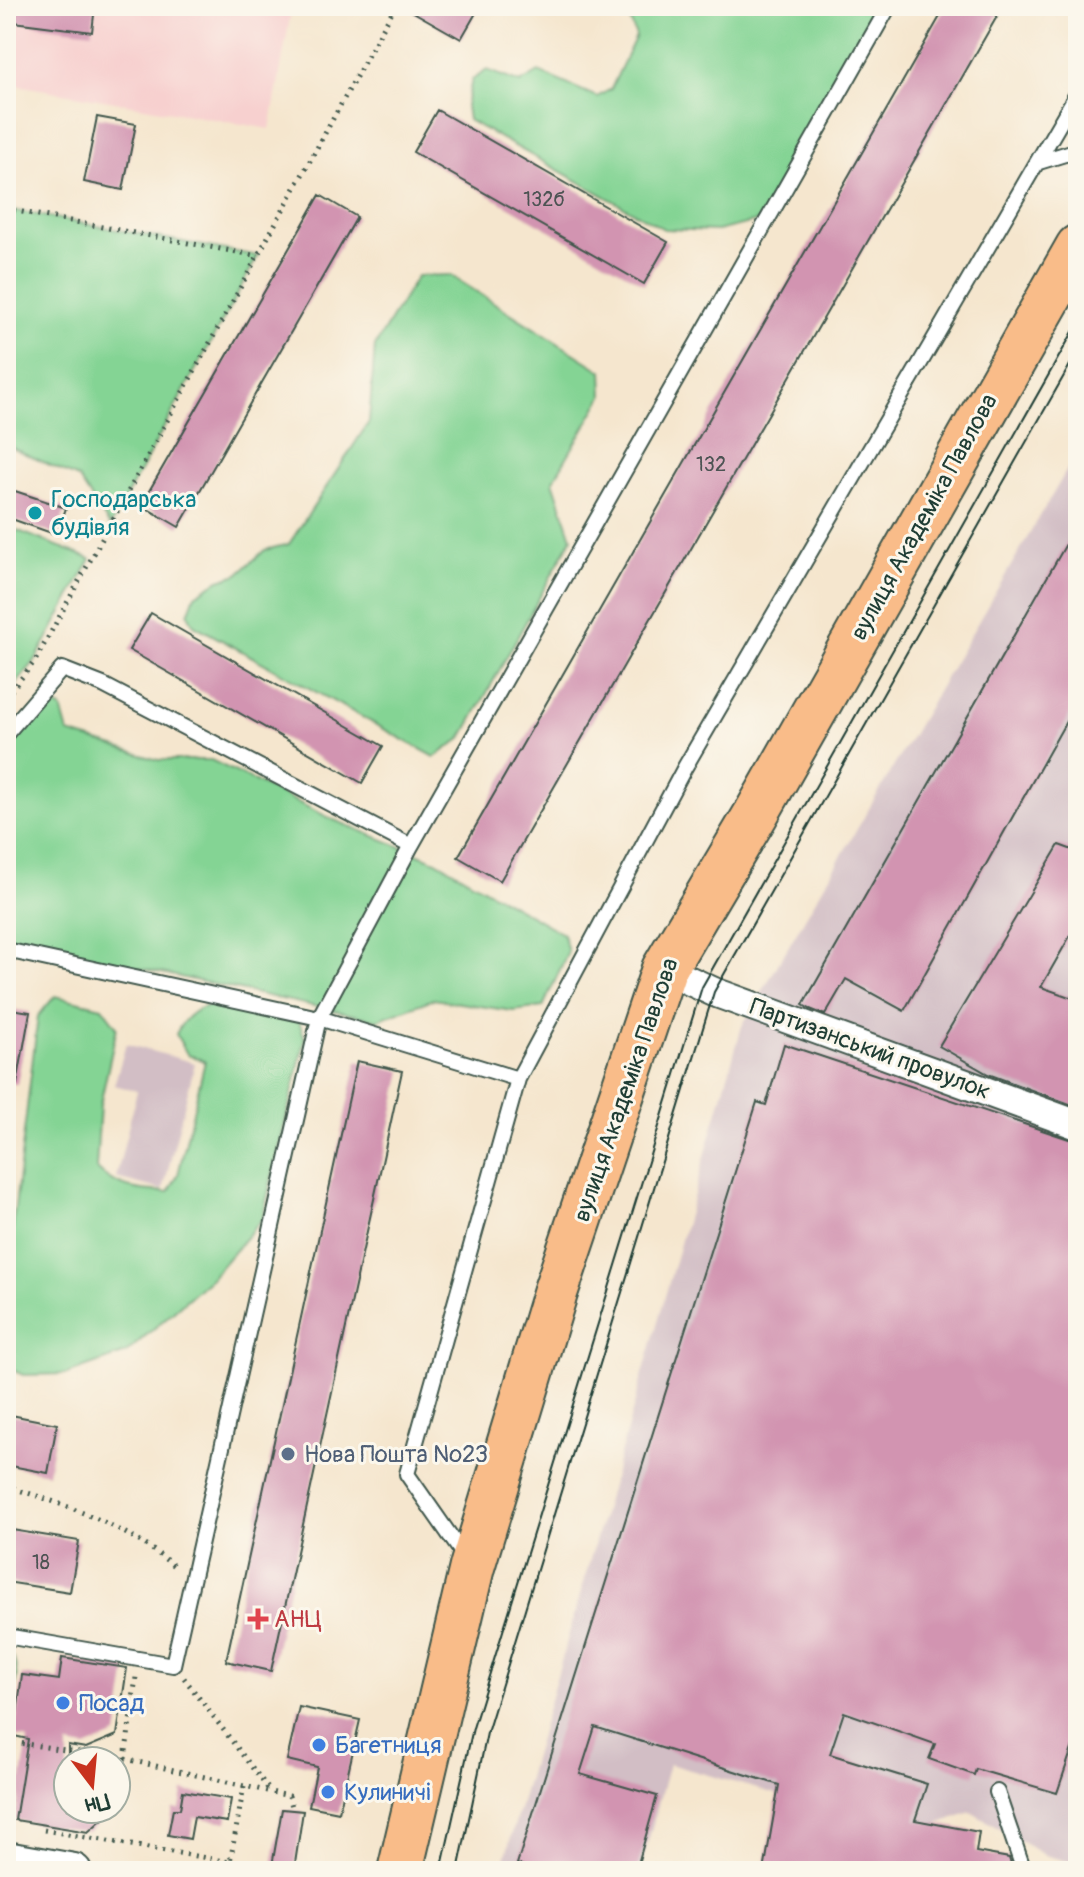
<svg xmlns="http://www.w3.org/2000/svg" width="1084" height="1877" font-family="Pangolin,sans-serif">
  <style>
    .built { fill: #f7d0cf }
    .industrial { fill: #d2bec5 }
    .green { fill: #84d494; stroke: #528864; stroke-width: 2 }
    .building { fill: #d294b1 }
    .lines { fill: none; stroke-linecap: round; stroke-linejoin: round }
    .service-casing { stroke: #3f564b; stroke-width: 18 }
    .minor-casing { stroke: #3f564b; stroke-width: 32 }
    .tertiary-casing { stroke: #3f564b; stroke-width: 38 }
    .primary-casing { stroke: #3f564b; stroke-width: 48 }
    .path { stroke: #3f564b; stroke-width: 5; stroke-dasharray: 2 6; stroke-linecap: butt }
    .service { stroke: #fff; stroke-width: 14 }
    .minor { stroke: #fff; stroke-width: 28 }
    .tertiary { stroke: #fff; stroke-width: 34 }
    .primary { stroke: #f9bc89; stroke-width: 44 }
    .tram { stroke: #1f3d34; stroke-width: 2 }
    .culture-dot { fill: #0f9aa8; stroke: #fbf7ec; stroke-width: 3 }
    .service-dot { fill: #5c6f8a; stroke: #fbf7ec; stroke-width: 3 }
    .health-dot { fill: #e0444e; stroke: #fbf7ec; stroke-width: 3 }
    .shop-dot { fill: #3f7fe0; stroke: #fbf7ec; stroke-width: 3 }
    .labels { text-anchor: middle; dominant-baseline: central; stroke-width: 6; stroke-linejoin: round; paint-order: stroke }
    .number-label { font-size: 20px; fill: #4c5353 }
    .culture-label { font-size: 24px; fill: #0d838f; stroke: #fbf7ec; text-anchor: start }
    .street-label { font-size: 24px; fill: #1f3d34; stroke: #fbf7ec }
    .service-label { font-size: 24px; fill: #4e5e75; stroke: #fbf7ec; text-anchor: start }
    .health-label { font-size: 24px; fill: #be3a42; stroke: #fbf7ec; text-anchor: start }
    .shop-label { font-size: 24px; fill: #366cbe; stroke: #fbf7ec; text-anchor: start }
  </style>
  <rect width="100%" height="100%" fill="#fbf7ec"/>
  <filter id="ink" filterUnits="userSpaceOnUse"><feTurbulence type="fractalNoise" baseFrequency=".0125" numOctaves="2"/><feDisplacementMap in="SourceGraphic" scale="16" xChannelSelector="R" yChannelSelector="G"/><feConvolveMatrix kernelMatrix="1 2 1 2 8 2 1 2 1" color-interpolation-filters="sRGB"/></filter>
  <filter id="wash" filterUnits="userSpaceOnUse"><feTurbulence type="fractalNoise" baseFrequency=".006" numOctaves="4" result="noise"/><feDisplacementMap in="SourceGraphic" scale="32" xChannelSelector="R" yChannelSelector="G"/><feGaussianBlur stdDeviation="1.8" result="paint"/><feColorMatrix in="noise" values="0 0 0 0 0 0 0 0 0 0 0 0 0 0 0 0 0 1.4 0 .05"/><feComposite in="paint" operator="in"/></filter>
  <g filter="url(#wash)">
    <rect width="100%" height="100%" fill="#f5e6ce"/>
    <!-- built -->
    <path class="built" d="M6 6H292L270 129 6 83Z"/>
    <!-- industrial -->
    <path class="industrial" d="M1078 451V1864L1044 1855 971 1812 913 1833 669 1764 640 1871 502 1869 742 1026Z
      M126 1044 195 1063 163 1190 116 1178 137 1091 114 1085Z"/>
    <!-- green -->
    <path class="green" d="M625 6H881L758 221 717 231 664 229 468 120 466 106 472 80 487 70 520 83 539 72 597 97 611 89 636 36Z
      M6 209 258 256 110 526 78 478 6 445Z
      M450 275 602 371 603 396 553 481 572 538 462 738 435 757 194 625 188 614 195 595 219 580 238 574 265 550 289 544 369 422 375 346 417 276Z
      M6 526 91 559 35 661 6 697Z
      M49 703 61 708 68 733 158 760H211L334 820 436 861 563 934 568 952 543 1007 513 1011 433 999 377 1020 6 939V726L11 743Z
      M55 996 102 1007 117 1027 100 1105 96 1168C116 1189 140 1191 169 1192L178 1175 205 1061 187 1054 176 1034C201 982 255 1011 299 1021L305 1039 262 1219 211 1278 126 1353 67 1374 23 1375 6 1367V1282L38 1016Z
      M6 1647C26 1668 12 1698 6 1723Z"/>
    <g id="blocks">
      <!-- building -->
      <path class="building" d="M6 6H95L92 32 6 21Z
        M403 6H480L461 39Z
        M946 6H1003L500 881 458 857Z
        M437 110 668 242 644 284 413 152Z
        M97 117 136 124 123 190 84 182Z
        M320 195 357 217 179 527 141 505Z
        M6 488 66 508 57 535 6 517Z
        M1078 523V700L904 1011 846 979 825 1015 810 1009 803 1005Z
        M151 613 383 746 362 783 129 650Z
        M1059 845 1078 852V922L1041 987 1078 1000V1107L988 1074 939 1046Z
        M6 1008 30 1012 17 1084 6 1083Z
        M784 1044 1078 1142V1731L1057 1793 976 1769 974 1775 929 1759 935 1744 844 1712 830 1754 927 1784 915 1820 979 1832 976 1852 1009 1858 1013 1871H764L779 1785 595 1727 580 1774 657 1796 636 1871H571L551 1865 549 1871H539L517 1864 757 1102 766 1105Z
        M357 1061 402 1071 271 1671 226 1661Z
        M6 1414 57 1424 48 1473 6 1465Z
        M6 1529 79 1541 70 1592 6 1582Z
        M62 1658 127 1668 117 1735 86 1748 68 1745V1809H114L88 1832 15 1820 28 1739 14 1736 22 1675 59 1680Z
        M299 1707 360 1720 339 1812 309 1806 317 1767 287 1760Z
        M183 1791 231 1799 227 1822 194 1817 190 1839 168 1835 173 1809H180Z
        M282 1809 303 1811 294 1870 272 1866Z"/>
    </g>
  </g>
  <g filter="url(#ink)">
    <use href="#blocks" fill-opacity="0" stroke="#3f564b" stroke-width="2"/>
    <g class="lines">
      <!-- service casing -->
      <g class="service-casing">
        <path id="service" d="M1039 162 1078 150
          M6 734 62 669 103 685 411 846
          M6 950 319 1018 518 1079
          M465 1557 407 1474 518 1079 685 767 1078 92
          M6 1636 173 1665 319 1018 411 846 889 6
          M997 1792 1024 1871"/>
      </g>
      <!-- minor casing -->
      <g class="minor-casing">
        <path id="minor" d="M664 969 714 992 1078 1125"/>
      </g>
      <!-- tertiary casing -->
      <g class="tertiary-casing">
        <path id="tertiary" d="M6 1859 74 1871"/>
      </g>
      <!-- primary casing -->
      <g class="primary-casing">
        <path id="primary" d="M400 1871 472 1567 555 1293 664 969 756 814 1078 247"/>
      </g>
      <!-- path -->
      <path class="path" d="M6 209 258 256
        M6 697 35 661 395 6
        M6 1486C67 1505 128 1526 176 1568
        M184 1678 270 1791
        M6 1741 125 1759 271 1792 289 1796 293 1810
        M125 1759 136 1677
        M44 1830 230 1862 244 1786"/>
      <!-- service -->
      <use href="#service" class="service"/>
      <!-- minor -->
      <use href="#minor" class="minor"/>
      <!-- tertiary -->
      <use href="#tertiary" class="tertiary"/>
      <!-- primary -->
      <use href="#primary" class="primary"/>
      <!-- tram -->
      <path class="tram" d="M441 1871 473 1728 702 987 1078 323
        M458 1871 487 1733 714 992 1078 351"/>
    </g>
  </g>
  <!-- markers -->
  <circle class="culture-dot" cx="35" cy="513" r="8"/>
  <circle class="service-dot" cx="288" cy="1454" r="8"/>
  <path class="health-dot" d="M254 1607h8v8h8v8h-8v8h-8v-8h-8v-8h8z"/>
  <g class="shop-dot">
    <circle cx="63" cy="1703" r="8"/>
    <circle cx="319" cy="1745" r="8"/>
    <circle cx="328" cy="1792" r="8"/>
  </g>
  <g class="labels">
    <!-- number labels -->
    <g class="number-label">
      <text x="544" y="199">132б</text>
      <text x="711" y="464">132</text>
      <text x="41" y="1562">18</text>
    </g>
    <!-- culture labels -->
    <g class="culture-label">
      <text x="51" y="499">Господарська<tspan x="51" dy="28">будівля</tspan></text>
    </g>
    <!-- street labels -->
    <g class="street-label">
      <text transform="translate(924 517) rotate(-61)">вулиця Академіка Павлова</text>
      <text transform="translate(870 1049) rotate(20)">Партизанський провулок</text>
      <text transform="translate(626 1090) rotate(-71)">вулиця Академіка Павлова</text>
    </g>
    <!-- service labels -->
    <g class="service-label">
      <text x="304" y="1454">Нова Пошта №23</text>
    </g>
    <!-- health labels -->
    <g class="health-label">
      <text x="274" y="1619">АНЦ</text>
    </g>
    <!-- shop labels -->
    <g class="shop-label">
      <text x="79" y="1703">Посад</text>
      <text x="335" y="1745">Багетниця</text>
      <text x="344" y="1792">Кулиничі</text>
    </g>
  </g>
  <!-- margin -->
  <rect width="1084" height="1877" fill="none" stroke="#fbf7ec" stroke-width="32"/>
  <!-- north arrow -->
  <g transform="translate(92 1785) rotate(164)"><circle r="38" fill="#fbf7ec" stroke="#a3ada2" stroke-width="2"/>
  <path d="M0-6L14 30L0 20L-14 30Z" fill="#c8321e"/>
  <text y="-12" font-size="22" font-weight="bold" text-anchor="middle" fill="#1f3d34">Пн</text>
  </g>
</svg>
